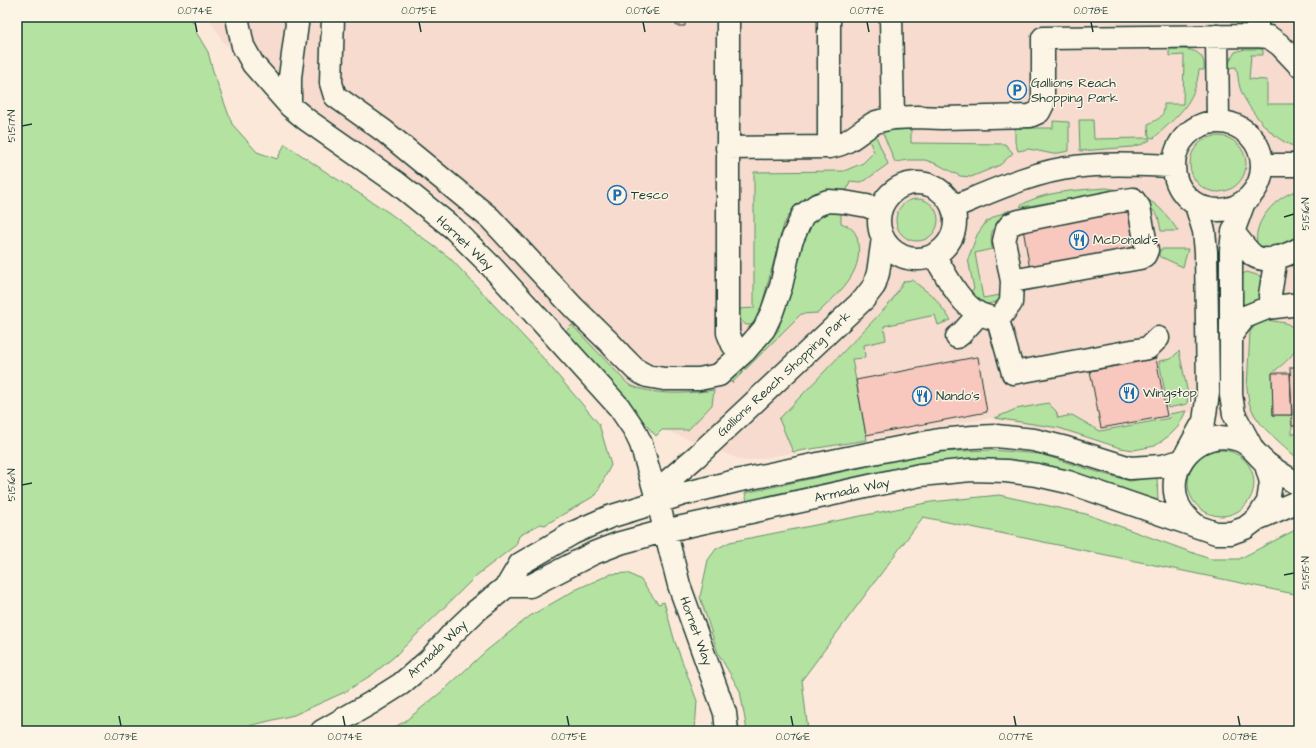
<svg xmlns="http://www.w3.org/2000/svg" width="1316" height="748" font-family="'Architects Daughter',sans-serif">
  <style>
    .built { fill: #f6dbce }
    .green { fill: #b3e2a1; stroke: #69906a }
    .building { fill: #f8c8be; stroke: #1f3d34 }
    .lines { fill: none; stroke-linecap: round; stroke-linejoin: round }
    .minor-casing { stroke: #1f3d34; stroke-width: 25 }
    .minor { stroke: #fcf5e5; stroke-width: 22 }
    .ticks { fill: none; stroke: #1f3d34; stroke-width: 1.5 }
    .labels { text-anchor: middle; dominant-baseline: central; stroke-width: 3; stroke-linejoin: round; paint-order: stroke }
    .poi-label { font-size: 13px; fill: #1f3d34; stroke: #fcf5e5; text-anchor: start }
    .street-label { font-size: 13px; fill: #1f3d34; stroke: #fcf5e5 }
    .neatline { fill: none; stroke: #1f3d34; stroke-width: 1.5 }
    .ticks-label { font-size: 10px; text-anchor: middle; fill: #1f3d34 }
  </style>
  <rect width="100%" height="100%" fill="#fbe8d9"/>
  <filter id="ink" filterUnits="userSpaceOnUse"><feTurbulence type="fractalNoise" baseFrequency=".025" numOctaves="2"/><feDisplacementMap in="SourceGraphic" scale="8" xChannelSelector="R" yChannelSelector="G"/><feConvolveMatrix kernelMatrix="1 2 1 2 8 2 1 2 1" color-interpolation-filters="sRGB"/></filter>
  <g filter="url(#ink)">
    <!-- built -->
    <path class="built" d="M208 17H1299V458L1252 416 1187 412 1178 427 1163 441 1144 448 988 418 745 461 657 427 648 420 469 220 287 91 224 43Z"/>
    <!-- green -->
    <path class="green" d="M17 17H188L196 25V32L208 52 213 71 232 124 257 152 277 159 285 144 326 172 388 212 450 258 537 351 599 424 611 465 596 495 545 525 540 524 519 536 516 545 477 575 394 657 373 674 345 692 294 715 228 731H17Z
      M1171 49C1187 49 1206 48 1204 70H1199C1195 104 1177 116 1154 138L1149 137 1148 124C1159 119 1165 117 1164 104H1183L1184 55 1169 56V51Z
      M1245 49H1261L1263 50V55H1251L1249 79 1267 80V104H1299V147C1276 145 1247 109 1240 88 1238 81 1238 73 1236 67L1228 68V65L1235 52Z
      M1079 120H1093L1094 139 1144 138H1149L1150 140 1143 144 1132 147 1080 151Z
      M1053 121 1069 122V151L1053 154 1029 149 1018 151 1015 142V128H1053Z
      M911 129V143L1005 144 1013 153 1000 165 971 177 960 176 937 164 925 160H909L895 162 882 131Z
      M875 134 888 164 866 180 860 182 850 181 847 190 823 192 806 198 792 210 784 224 758 319 752 325H746C740 320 737 317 738 309L754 308V172L844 171 863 163 874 152 868 138Z
      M1190 164a28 28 0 1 1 56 0a28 28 0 1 1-56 0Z
      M1106 188C1142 193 1157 199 1178 231H1161L1158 216 1147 203 1107 195 1065 200 1022 207 1020 206C1042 191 1080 190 1106 188Z
      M1299 190V240C1287 245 1271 251 1258 247 1250 223 1277 195 1299 190Z
      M896 220a21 21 0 1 1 42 0a21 21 0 1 1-42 0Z
      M1010 210 1015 219C994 223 989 227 992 249L975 253 983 298 1000 295V298L998 301C983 307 979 303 969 292L974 289 968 259 977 235 986 222 998 215Z
      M825 213H841V223C851 227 857 231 858 243 863 274 838 293 818 313L801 314 732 383 730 380 778 331 801 252 806 229 816 218Z
      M1161 249H1188L1183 267 1159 256V253Z
      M1247 272 1260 276 1262 287 1261 297 1245 305 1241 301 1242 274Z
      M912 280 934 297 951 320 938 325 935 315 884 326 886 340 864 345 865 358 852 359 867 440 793 452 779 419 891 302 904 281Z
      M1266 320 1286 323 1296 329C1303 350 1287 361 1272 373L1273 415H1292V434L1299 433V460L1263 427 1254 414 1249 403 1247 388 1250 332 1256 324Z
      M572 325 628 384C652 396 687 394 714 390L712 405 688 430H662L656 436 564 333Z
      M1179 351 1188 394 1187 404 1168 408 1159 361 1171 359Z
      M1048 403 1056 411 1058 418 1072 415 1100 431 1170 418 1169 414 1186 411 1178 427 1170 435 1155 446 1134 450 1120 448 1059 428 995 418 1016 409Z
      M1188 483a33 33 0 1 1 66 0a33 33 0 1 1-66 0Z
      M992 450 1040 454 1104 474 1130 481 1157 477 1158 501 1044 465 1007 460 975 458 925 464 747 502 745 493 933 452Z
      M999 495 1086 514 1210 559H1239L1299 528V595L923 517 802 680 808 731H747L740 691 718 653 700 597 708 560 716 549 730 542 931 502Z
      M628 573 641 580 658 604 664 602 675 642 697 701 695 731H387L404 722 445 689 486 651 530 616 577 589 611 574Z"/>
    <!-- building -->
    <path class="building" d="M677 17H685V26H676Z
      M1127 205 1136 257 1031 275 1022 223Z
      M976 357H978L987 412 866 435 856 380Z
      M1156 358 1167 416 1101 428 1090 371Z
      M1290 367H1299V426H1292Z
      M1272 373H1290L1292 415H1273Z"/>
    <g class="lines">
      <!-- minor casing -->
      <g class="minor-casing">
        <path id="minor" d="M237 17 243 46 253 64 290 106 307 120 397 183 453 228 491 266 619 407 634 429 641 444 658 502 679 585 725 713 727 731
          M333 17 331 83 335 96 384 131 490 218 574 308 610 343 621 355 636 370 647 376 664 379H699L719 375 745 351 764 329 772 312 781 286 791 242 803 215 817 205 828 201 844 202 867 206 880 211
          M728 17V333L733 345 745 351
          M829 17V147
          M891 17 893 118 917 117 942 118 1030 116 1039 112 1043 104V38L1257 36V17
          M1217 36 1218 122
          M1257 36 1269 37 1280 45 1299 65
          M290 106V77L297 24 296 17
          M1174 166a44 44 0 1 1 88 0a44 44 0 1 1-88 0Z
          M727 148 829 147C850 144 857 133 874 123 880 120 887 120 893 118
          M1262 165H1299
          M879 221a38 38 0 1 1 76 0a38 38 0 1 1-76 0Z
          M1244 202 1233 232 1231 251V395L1234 414 1251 446
          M953 207C990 192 1035 171 1075 167 1107 163 1141 165 1173 166
          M1233 232C1238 238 1248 252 1254 256 1267 264 1287 255 1299 249
          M934 255C945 273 960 305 980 314 985 316 992 318 998 320L1013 373 1148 348 1158 338
          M1272 307 1270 295 1276 257
          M998 320 1011 303 1012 281 1004 241 1007 229 1011 224 1019 221 1113 202 1133 199 1139 207 1147 250 1145 255 1140 258 1012 281
          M1231 335 1245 317 1267 308 1299 304
          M957 337 961 334 979 314
          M1187 452 1204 421 1208 393 1206 252 1204 231 1196 205
          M655 492 697 456 864 299 874 286 878 273 883 238
          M1257 519 1268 502 1271 482 1265 462
          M1197 526C1190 521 1183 514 1179 506 1162 468 1198 426 1239 440 1251 444 1256 455 1266 463 1276 471 1288 478 1299 485
          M507 586H530L594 553 620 543 664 531 920 475 971 470 1006 471 1037 475 1068 482 1216 533H1231L1245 528 1257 519 1299 501
          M322 731 371 703 401 684 429 660 452 634 475 612 507 586 520 564 573 533 584 528 609 517 658 502 683 494 736 481 847 458 939 440 973 437 996 436 1034 440 1066 448 1130 468 1162 466 1181 461"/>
      </g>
      <!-- minor -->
      <use href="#minor" class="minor"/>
    </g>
  </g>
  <!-- ticks -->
  <path class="ticks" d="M195 22 197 32M419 22 421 32M643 22 645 32M867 22 869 32M1091 22 1093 32M22 126 32 124M1284 217 1294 214M22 485 32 483M1284 575 1294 573M119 716 121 726M343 716 345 726M567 716 569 726M791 716 793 726M1014 716 1016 726M1238 716 1240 726"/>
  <!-- icons -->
  <defs>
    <g id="parking-ring" transform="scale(1)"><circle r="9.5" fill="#fcf5e5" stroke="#1f6fb2" stroke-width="1.5"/><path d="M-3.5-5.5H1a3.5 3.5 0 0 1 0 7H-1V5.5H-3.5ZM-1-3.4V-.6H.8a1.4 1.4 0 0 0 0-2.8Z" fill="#1f6fb2"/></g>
    <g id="restaurant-ring" transform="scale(1)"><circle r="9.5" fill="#fcf5e5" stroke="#1f6fb2" stroke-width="1.5"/><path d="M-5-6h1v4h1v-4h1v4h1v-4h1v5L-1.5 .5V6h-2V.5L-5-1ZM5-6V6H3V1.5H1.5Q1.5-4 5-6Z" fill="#1f6fb2"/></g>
  </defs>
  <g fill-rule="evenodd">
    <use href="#parking-ring" x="1017" y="90"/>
    <use href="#parking-ring" x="617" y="195"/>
    <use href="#restaurant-ring" x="1079" y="240"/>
    <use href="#restaurant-ring" x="1129" y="393"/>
    <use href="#restaurant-ring" x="922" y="396"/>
  </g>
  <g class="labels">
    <!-- poi labels -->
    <g class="poi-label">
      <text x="1031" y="83">Gallions Reach<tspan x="1031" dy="15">Shopping Park</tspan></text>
      <text x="631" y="195">Tesco</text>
      <text x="1093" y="240">McDonald's</text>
      <text x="1143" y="393">Wingstop</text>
      <text x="936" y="396">Nando's</text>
    </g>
    <!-- street labels -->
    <g class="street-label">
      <text transform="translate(465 243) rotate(43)">Hornet Way</text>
      <text transform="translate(784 374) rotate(-43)">Gallions Reach Shopping Park</text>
      <text transform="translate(852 490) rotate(-12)">Armada Way</text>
      <text transform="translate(696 631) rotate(70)">Hornet Way</text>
      <text transform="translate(437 649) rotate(-44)">Armada Way</text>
    </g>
  </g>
  <!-- margin -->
  <rect width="1316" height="748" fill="none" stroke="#fcf5e5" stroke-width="44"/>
  <rect x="22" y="22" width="1272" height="704" class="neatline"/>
  <g class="ticks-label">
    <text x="195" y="14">0.074°E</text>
    <text x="419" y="14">0.075°E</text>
    <text x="643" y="14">0.076°E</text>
    <text x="867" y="14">0.077°E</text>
    <text x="1091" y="14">0.078°E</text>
    <text transform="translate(11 126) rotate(-90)" y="4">51.517°N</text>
    <text transform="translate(1305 214) rotate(-90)" y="4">51.516°N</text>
    <text transform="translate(11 485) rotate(-90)" y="4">51.516°N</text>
    <text transform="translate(1305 573) rotate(-90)" y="4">51.515°N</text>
    <text x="121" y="740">0.073°E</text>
    <text x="345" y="740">0.074°E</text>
    <text x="569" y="740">0.075°E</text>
    <text x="793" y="740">0.076°E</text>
    <text x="1016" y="740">0.077°E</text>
    <text x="1240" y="740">0.078°E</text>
  </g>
</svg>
